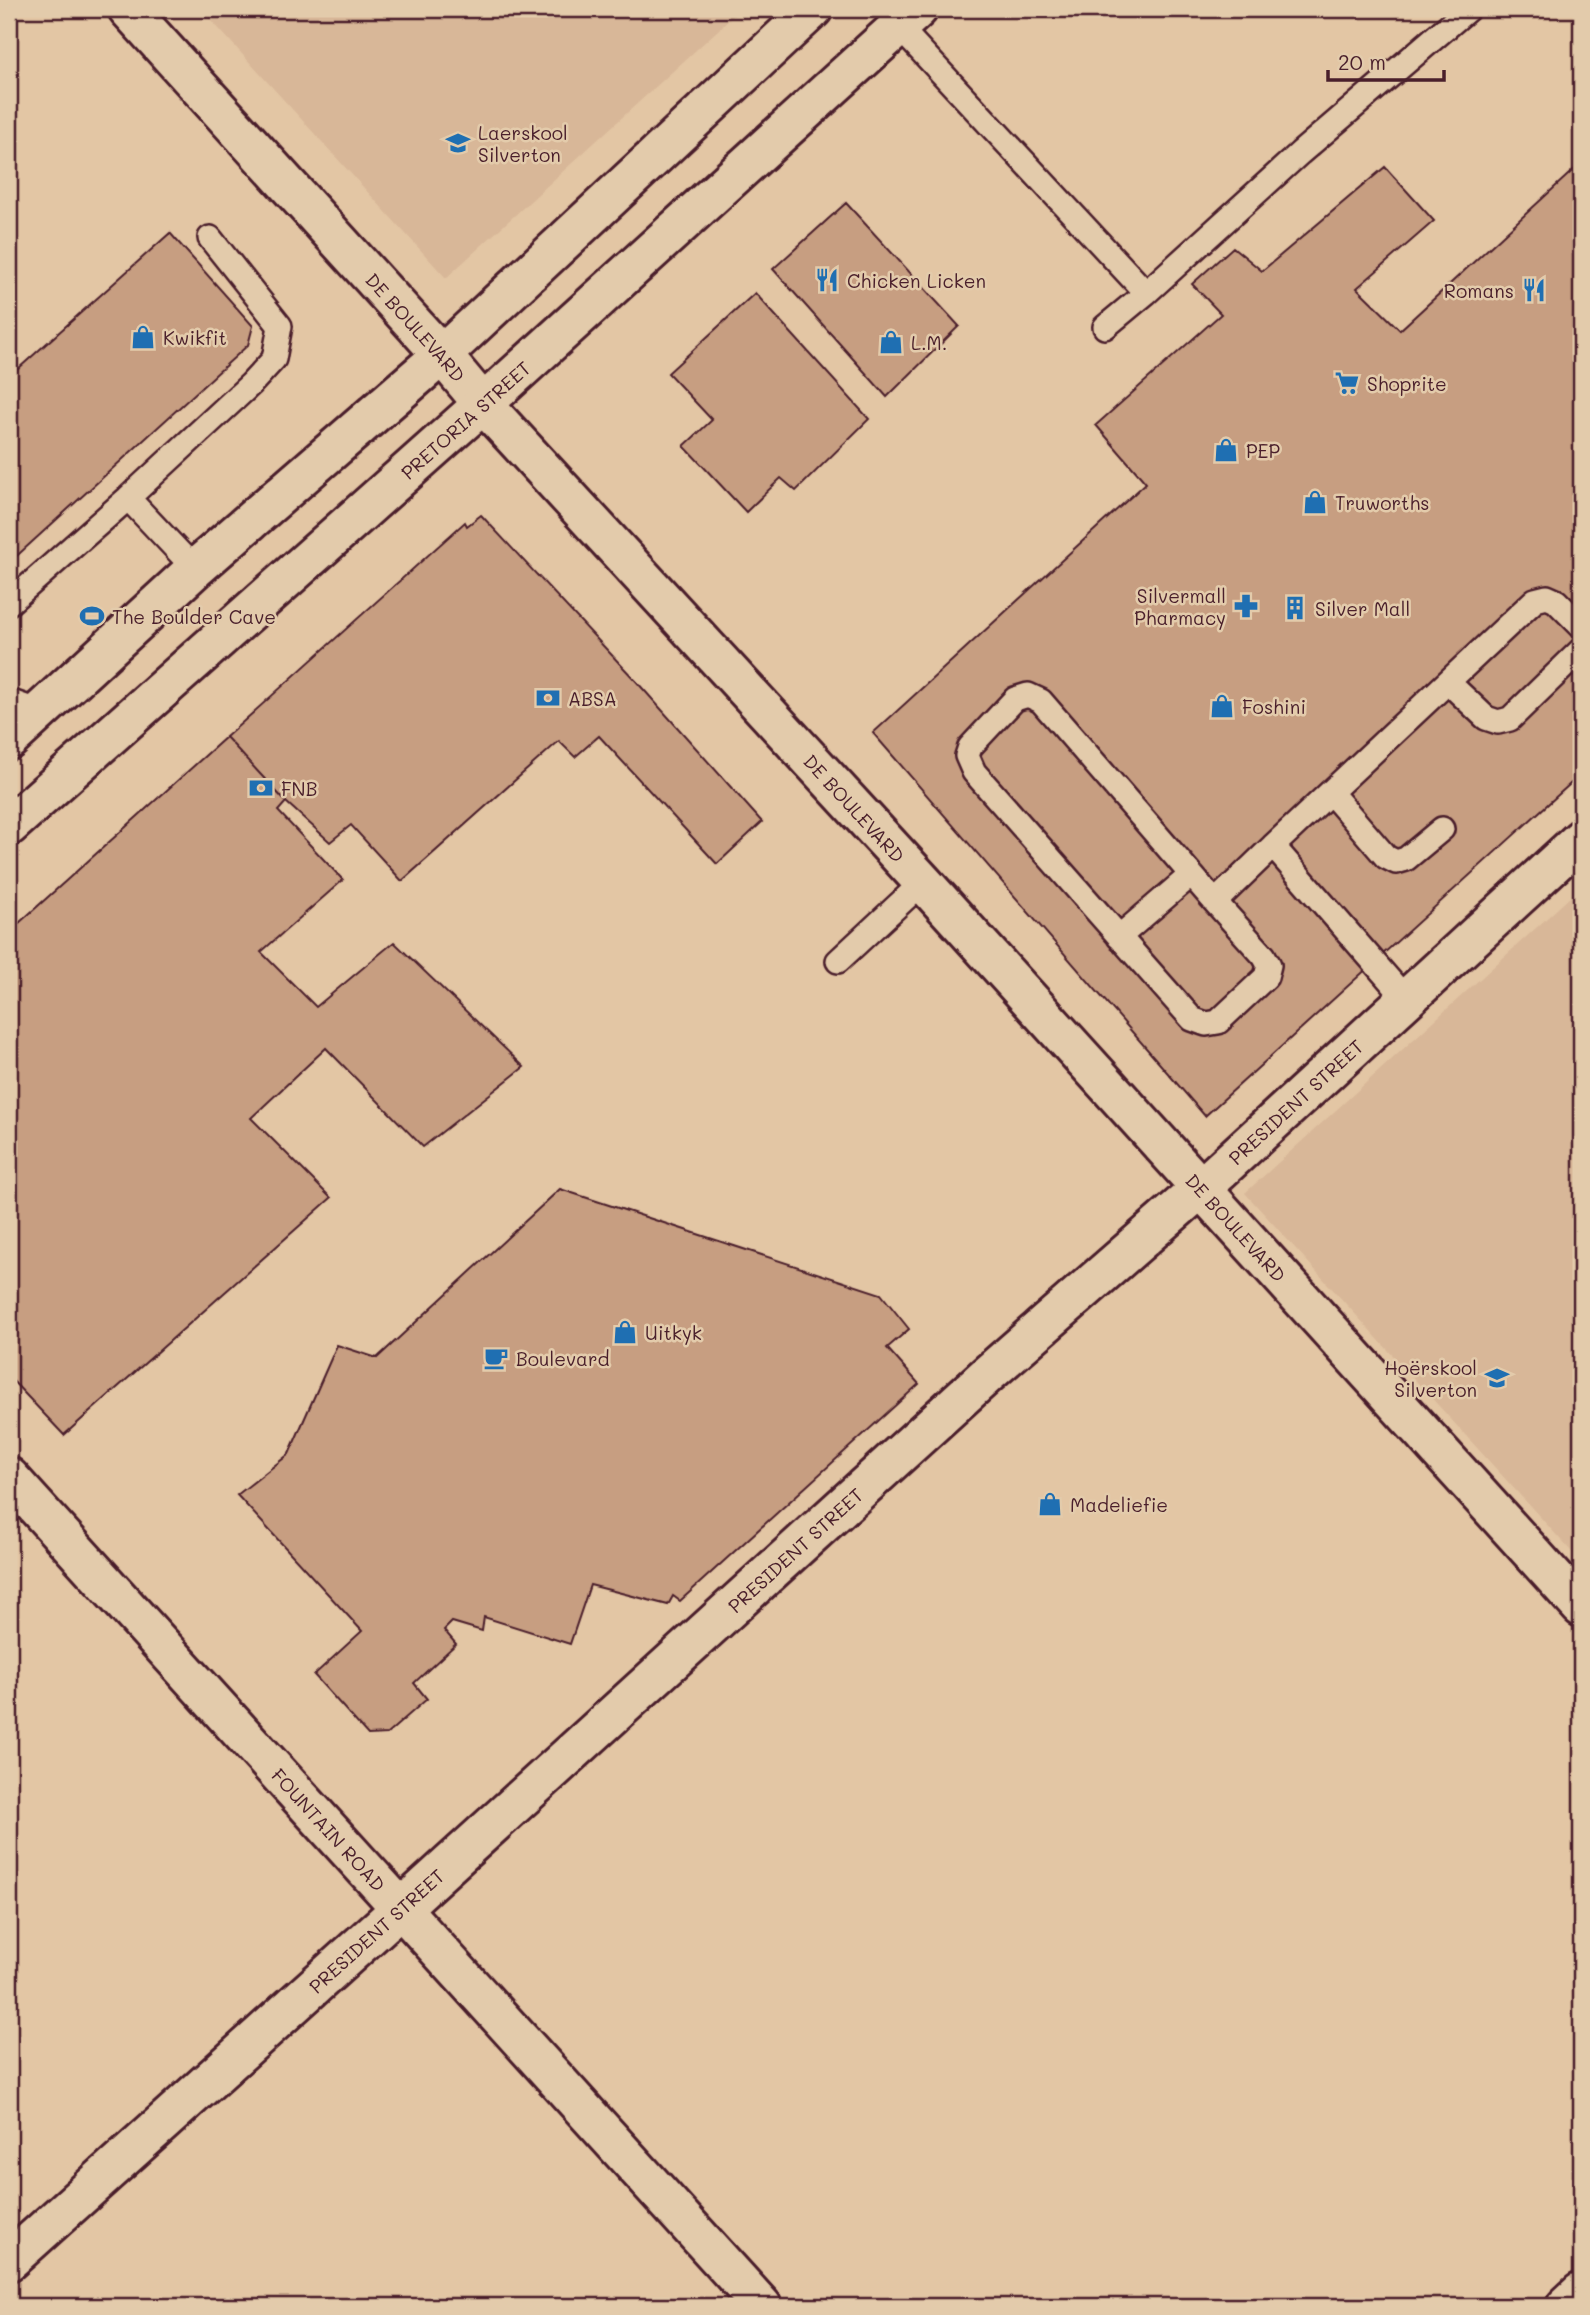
<svg xmlns="http://www.w3.org/2000/svg" width="1590" height="2315" font-family="Mali,sans-serif">
  <style>
    .built { fill: #d8b798 }
    .building { fill: #c79e81; stroke: #4a1f2b; stroke-width: 2 }
    .lines { fill: none; stroke-linecap: round; stroke-linejoin: round }
    .service-casing { stroke: #4a1f2b; stroke-width: 28 }
    .minor-casing { stroke: #4a1f2b; stroke-width: 44 }
    .secondary-casing { stroke: #4a1f2b; stroke-width: 44 }
    .service { stroke: #e3cbab; stroke-width: 23 }
    .minor { stroke: #e3cbab; stroke-width: 38 }
    .secondary { stroke: #e3cbab; stroke-width: 38 }
    .labels { text-anchor: middle; dominant-baseline: central; stroke-width: 5; stroke-linejoin: round; paint-order: stroke }
    .poi-label { font-size: 19px; fill: #4a1f2b; stroke: #e3cbab; text-anchor: start }
    .street-label { font-size: 19px; fill: #4a1f2b; stroke: #e3cbab }
  </style>
  <rect width="100%" height="100%" fill="#e3c6a4"/>
  <filter id="ink" filterUnits="userSpaceOnUse"><feTurbulence type="fractalNoise" baseFrequency=".0143" numOctaves="2"/><feDisplacementMap in="SourceGraphic" scale="14" xChannelSelector="R" yChannelSelector="G"/><feConvolveMatrix kernelMatrix="1 2 1 2 8 2 1 2 1" color-interpolation-filters="sRGB"/></filter>
  <g filter="url(#ink)">
    <!-- built -->
    <path class="built" d="M201 9H741L446 278Z
      M1581 887V1562L1245 1193Z"/>
    <!-- building -->
    <path class="building" d="M1581 163V774L1205 1116 873 733 1146 483 1096 425 1221 314 1192 284 1233 247 1262 271 1385 167 1434 221 1357 288 1400 330Z
      M846 203 959 326 887 397 773 269Z
      M170 233 253 326 248 345 9 563V377Z
      M755 293 869 419 796 491 781 478 746 512 684 446 712 420 668 373Z
      M481 515 636 681 762 822 717 864 599 736 575 757 559 741 402 881 351 825 330 842 286 802 226 737 465 522 467 526Z
      M226 737 286 802 278 811 343 880 261 952 316 1007 394 942 524 1067 423 1147 326 1048 251 1118 331 1198 64 1435 9 1377V932Z
      M560 1189 881 1294 909 1329 887 1348 919 1384 680 1601 673 1596 668 1605 590 1585 570 1644 484 1617 482 1631 452 1622 444 1630 456 1644 414 1683 427 1699 387 1734 368 1735 314 1675 362 1631 237 1495 289 1454 337 1345 377 1358Z"/>
    <g class="lines">
      <!-- service casing -->
      <g class="service-casing">
        <path id="service" d="M898 26 1146 293
          M1105 327 1146 293 1300 153 1468 9
          M195 569 128 498 251 384 274 359 280 326 210 238
          M9 603 128 498
          M1448 682 1486 718 1498 722 1510 719 1581 650
          M9 701 40 712
          M1331 793 1386 857 1396 862 1406 859 1442 829
          M1215 902 1041 701 1028 695 1015 699 970 747 967 756 974 772 1192 1019 1206 1024 1218 1022 1266 977 1269 965 1264 956 1215 902 1273 846
          M1119 937 1191 875
          M838 961 923 882
          M1406 999 1273 846 1535 600 1547 597 1556 601 1581 626"/>
      </g>
      <!-- minor casing -->
      <g class="minor-casing">
        <g id="minor">
          <path id="s1" d="M128 9 442 355 483 404 923 882 1581 1607"/>
          <path id="s2" d="M9 1477 762 2306"/>
          <path id="s3" d="M9 2261 400 1909 988 1374 1201 1188 1581 839"/>
          <path d="M1566 2306 1581 2292"/>
        </g>
      </g>
      <!-- secondary casing -->
      <g class="secondary-casing">
        <g id="secondary">
          <path d="M9 740 195 569 442 355 813 9"/>
          <path id="s4" d="M9 826 483 404 918 9"/>
        </g>
      </g>
      <!-- service -->
      <use href="#service" class="service"/>
      <!-- minor -->
      <use href="#minor" class="minor"/>
      <!-- secondary -->
      <use href="#secondary" class="secondary"/>
    </g>
  </g>
  <!-- icons -->
  <defs>
    <g id="school-bare" transform="scale(1.89)"><path d="M0-5L7-2L0 1L-7-2ZM-4 1L0 2.5L4 1V4Q0 6-4 4Z" fill="#1f6fb2" stroke="#e3cbab" stroke-width="2.5" paint-order="stroke"/></g>
    <g id="restaurant-bare" transform="scale(1.89)"><path d="M-5-6h1v4h1v-4h1v4h1v-4h1v5L-1.5 .5V6h-2V.5L-5-1ZM5-6V6H3V1.5H1.5Q1.5-4 5-6Z" fill="#1f6fb2" stroke="#e3cbab" stroke-width="2.5" paint-order="stroke"/></g>
    <g id="shop-bare" transform="scale(1.89)"><path d="M-5-2.5h2.3a2.7 3.5 0 0 1 5.4 0H5L5.5 6h-11ZM-1.5-2.5h3a1.5 2.3 0 0 0-3 0Z" fill="#1f6fb2" stroke="#e3cbab" stroke-width="2.5" paint-order="stroke"/></g>
    <g id="supermarket-bare" transform="scale(1.89)"><path d="M-6-5.5h2.5l.6 2H6L4.5 2H-2.5L-4.4-4H-6ZM-1.5 3.2a1.3 1.3 0 1 0 .1 0ZM3 3.2a1.3 1.3 0 1 0 .1 0Z" fill="#1f6fb2" stroke="#e3cbab" stroke-width="2.5" paint-order="stroke"/></g>
    <g id="pharmacy-bare" transform="scale(1.89)"><path d="M-2-6h4v4h4v4h-4v4h-4v-4h-4v-4h4Z" fill="#1f6fb2" stroke="#e3cbab" stroke-width="2.5" paint-order="stroke"/></g>
    <g id="building-bare" transform="scale(1.89)"><path d="M-4-6H4V6H1V3H-1V6H-4ZM-2.5-4.3h1.7v1.8h-1.7ZM.8-4.3h1.7v1.8H.8ZM-2.5-1h1.7V.8h-1.7ZM.8-1h1.7V.8H.8Z" fill="#1f6fb2" stroke="#e3cbab" stroke-width="2.5" paint-order="stroke"/></g>
    <g id="stadium-bare" transform="scale(1.89)"><path d="M0-5a6.5 5 0 1 0 0 10a6.5 5 0 1 0 0-10ZM-3.5-1.8h7v3.6h-7Z" fill="#1f6fb2" stroke="#e3cbab" stroke-width="2.5" paint-order="stroke"/></g>
    <g id="bank-bare" transform="scale(1.89)"><path d="M-6-4H6V4H-6ZM0-2.3a2.3 2.3 0 1 0 0 4.6a2.3 2.3 0 1 0 0-4.6Z" fill="#1f6fb2" stroke="#e3cbab" stroke-width="2.5" paint-order="stroke"/></g>
    <g id="cafe-bare" transform="scale(1.89)"><path d="M-5.5-4.5H6V0H3Q3 3.5 0 3.5H-2.5Q-5.5 3.5-5.5 0ZM3-3.2v2h1.7v-2ZM-6 4.5H4V6H-6Z" fill="#1f6fb2" stroke="#e3cbab" stroke-width="2.5" paint-order="stroke"/></g>
  </defs>
  <g fill-rule="evenodd">
    <use href="#school-bare" x="458" y="143"/>
    <use href="#restaurant-bare" x="827" y="280"/>
    <use href="#restaurant-bare" x="1534" y="290"/>
    <use href="#shop-bare" x="143" y="337"/>
    <use href="#shop-bare" x="891" y="342"/>
    <use href="#supermarket-bare" x="1347" y="383"/>
    <use href="#shop-bare" x="1226" y="450"/>
    <use href="#shop-bare" x="1315" y="502"/>
    <use href="#pharmacy-bare" x="1246" y="606"/>
    <use href="#building-bare" x="1295" y="608"/>
    <use href="#stadium-bare" x="92" y="616"/>
    <use href="#bank-bare" x="548" y="698"/>
    <use href="#shop-bare" x="1222" y="706"/>
    <use href="#bank-bare" x="261" y="788"/>
    <use href="#shop-bare" x="625" y="1332"/>
    <use href="#cafe-bare" x="496" y="1358"/>
    <use href="#school-bare" x="1497" y="1378"/>
    <use href="#shop-bare" x="1050" y="1504"/>
  </g>
  <g class="labels">
    <!-- poi labels -->
    <g class="poi-label">
      <text x="478" y="132">Laerskool<tspan x="478" dy="22">Silverton</tspan></text>
      <text x="847" y="280">Chicken Licken</text>
      <text x="1514" y="290" text-anchor="end">Romans</text>
      <text x="163" y="337">Kwikfit</text>
      <text x="911" y="342">L.M.</text>
      <text x="1367" y="383">Shoprite</text>
      <text x="1246" y="450">PEP</text>
      <text x="1335" y="502">Truworths</text>
      <text x="1226" y="595" text-anchor="end">Silvermall<tspan x="1226" dy="22">Pharmacy</tspan></text>
      <text x="1315" y="608">Silver Mall</text>
      <text x="112" y="616">The Boulder Cave</text>
      <text x="568" y="698">ABSA</text>
      <text x="1242" y="706">Foshini</text>
      <text x="281" y="788">FNB</text>
      <text x="645" y="1332">Uitkyk</text>
      <text x="516" y="1358">Boulevard</text>
      <text x="1477" y="1367" text-anchor="end">Hoërskool<tspan x="1477" dy="22">Silverton</tspan></text>
      <text x="1070" y="1504">Madeliefie</text>
    </g>
    <!-- street labels -->
    <g class="street-label">
      <text stroke="none"><textPath href="#s1" startOffset="429">DE BOULEVARD</textPath></text>
      <text stroke="none"><textPath href="#s4" startOffset="611">PRETORIA STREET</textPath></text>
      <text stroke="none"><textPath href="#s1" startOffset="1080">DE BOULEVARD</textPath></text>
      <text stroke="none"><textPath href="#s3" startOffset="1732">PRESIDENT STREET</textPath></text>
      <text stroke="none"><textPath href="#s1" startOffset="1647">DE BOULEVARD</textPath></text>
      <text stroke="none"><textPath href="#s3" startOffset="1060">PRESIDENT STREET</textPath></text>
      <text stroke="none"><textPath href="#s2" startOffset="476">FOUNTAIN ROAD</textPath></text>
      <text stroke="none"><textPath href="#s3" startOffset="494">PRESIDENT STREET</textPath></text>
    </g>
  </g>
  <!-- margin -->
  <rect width="1590" height="2315" fill="none" stroke="#e3cbab" stroke-width="35"/>
  <rect x="18" y="18" width="1555" height="2280" fill="none" stroke="#4a1f2b" stroke-width="2.5" filter="url(#ink)"/>
  <!-- scale -->
  <path d="M1328 70v10h116v-10" fill="none" stroke="#4a1f2b" stroke-width="3.5"/>
  <text x="1338" y="70" font-size="21" fill="#4a1f2b" stroke="#e3cbab" stroke-width="5" paint-order="stroke">20 m</text>
</svg>
